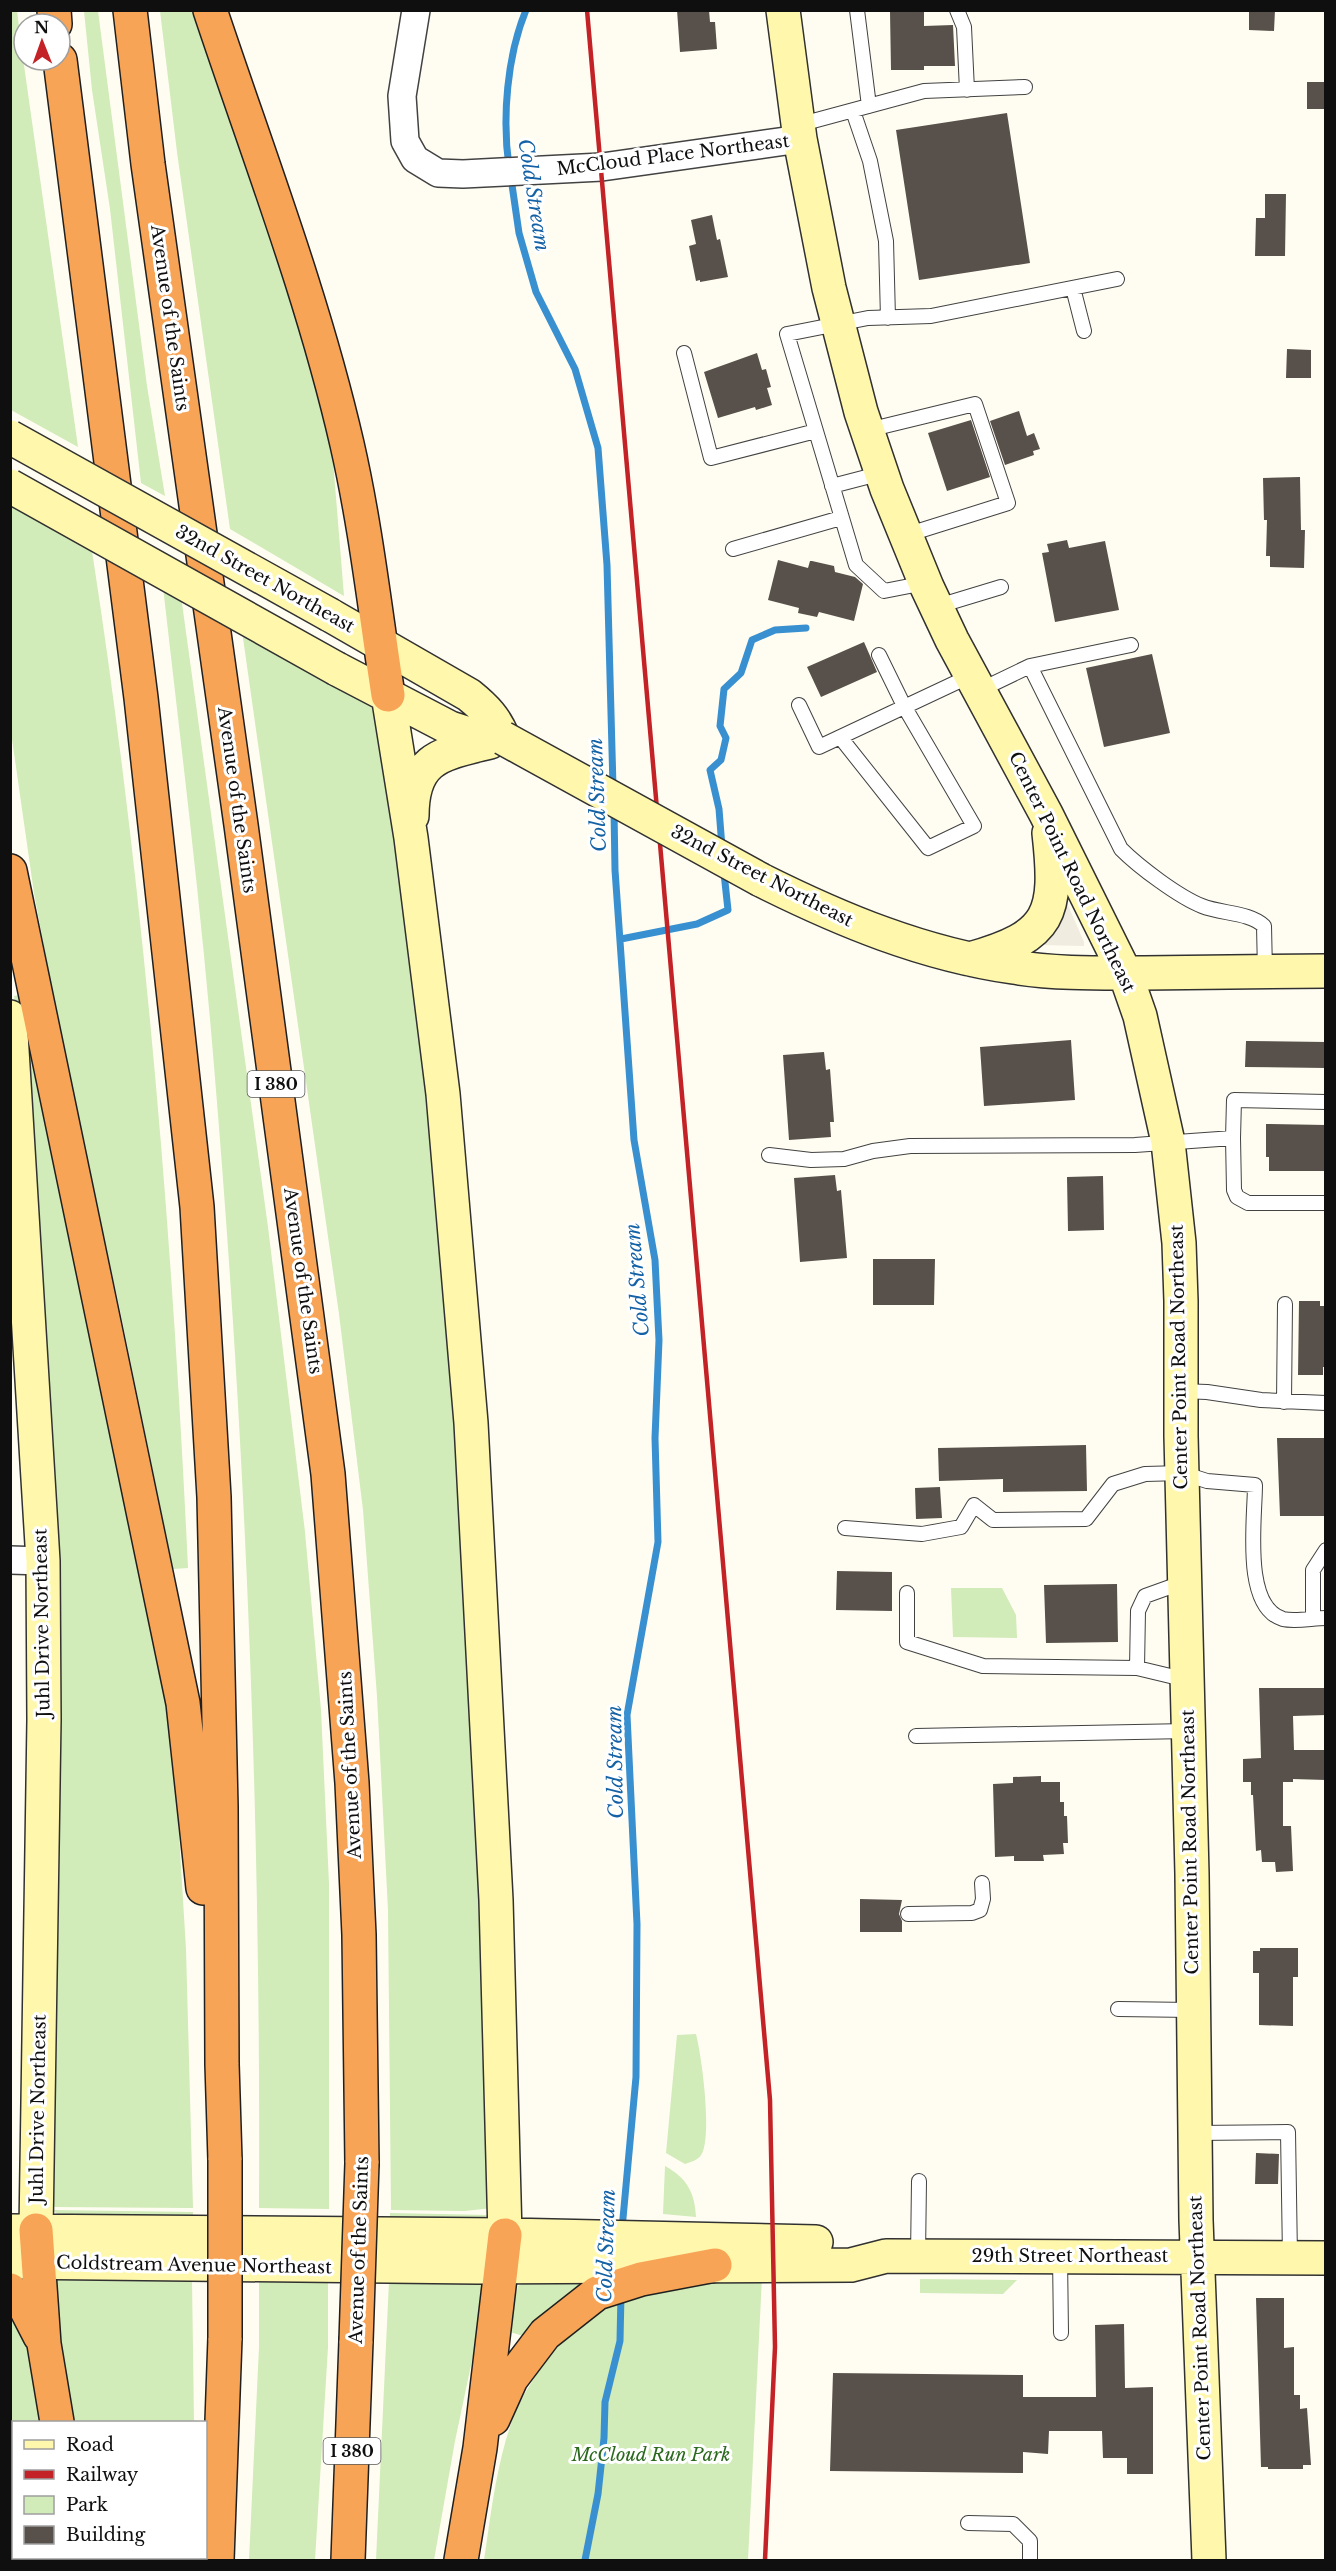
<svg xmlns="http://www.w3.org/2000/svg" width="1336" height="2571" font-family="'Libre Baskerville',serif">
  <style>
    .green { fill: #d1ebb9 }
    .plaza { fill: #f0ecdf }
    .lines { fill: none; stroke-linecap: round; stroke-linejoin: round }
    .stream { stroke: #3990d1; stroke-width: 7 }
    .building { fill: #58504b }
    .lane-casing { stroke: #424242; stroke-width: 16 }
    .street-casing { stroke: #424242; stroke-width: 30 }
    .secondary-casing { stroke: #313131; stroke-width: 36 }
    .highway-casing { stroke: #202020; stroke-width: 36 }
    .lane { stroke: #fff; stroke-width: 14 }
    .street { stroke: #fff; stroke-width: 27 }
    .secondary { stroke: #fff8ac; stroke-width: 33 }
    .highway { stroke: #f8a456; stroke-width: 33 }
    .rail { stroke: #c32226; stroke-width: 4.5 }
    .secondary-bridge-casing { stroke: #313131; stroke-width: 36; stroke-linecap: butt }
    .highway-bridge-casing { stroke: #202020; stroke-width: 36; stroke-linecap: butt }
    .secondary-bridge { stroke: #fff8ac; stroke-width: 33 }
    .highway-bridge { stroke: #f8a456; stroke-width: 33 }
    .labels { text-anchor: middle; dominant-baseline: central; stroke-width: 6; stroke-linejoin: round; paint-order: stroke }
    .shield { fill: #fff; stroke: #575757; stroke-width: 1.5 }
    .shield-label { font-size: 16px; font-weight: bold; fill: #0f0f0f }
    .street-label { font-size: 18px; fill: #0f0f0f; stroke: #fff }
    .park-label { font-size: 18px; font-style: italic; fill: #2a691d; stroke: #fff }
    .water-label { font-size: 20px; font-style: italic; fill: #1462a5; stroke: #fff }
  </style>
  <rect width="100%" height="100%" fill="#fffdf1"/>
  <!-- green -->
  <path class="green" d="M17 10 21 44 78 447 11 410 10 11Z
    M84 11H98L147 386 165 496 141 483 110 209 92 90Z
    M160 11H194L311 347 331 436 344 596 230 529 177 152Z
    M10 501 92 551C144 887 172 1228 188 1568L173 1569 119 1305 67 1070 34 893 10 725Z
    M163 587 181 596 268 1227 305 1532 321 1710 329 1884V2209L259 2208C261 1826 246 1446 214 1066 201 905 181 746 163 587Z
    M242 631 383 710C407 899 430 1090 447 1280 474 1589 481 1899 492 2208L465 2211 391 2210 388 1910 377 1696 363 1510 339 1314Z
    M24 994 144 1565 169 1717 177 1802 186 1949 193 2208 52 2207 23 1070 14 996Z
    M951 1588H1002L1016 1615 1017 1638 953 1637Z
    M696 2034C702 2058 711 2128 703 2151 700 2160 693 2161 685 2164L666 2153 677 2035Z
    M665 2166C687 2178 695 2193 696 2217L663 2214Z
    M53 2210 193 2212V2216L57 2214Z
    M390 2213 489 2215 482 2218 390 2217Z
    M762 2277 748 2560H484C491 2514 496 2466 512 2421 517 2406 526 2391 535 2377 542 2364 550 2350 560 2339 607 2290 698 2279 762 2277Z
    M62 2278 192 2280 194 2422H69L53 2281Z
    M259 2279 328 2281V2347L315 2560H249L259 2347Z
    M920 2279 1017 2280 1003 2294 920 2293Z
    M389 2281 482 2283 487 2289 455 2441 434 2560H376Z
    M584 2283 529 2338 507 2331 518 2286 522 2284Z
    M10 2305 28 2343 44 2422H14V2558H61V2560H11Z
    M91 2558H190V2560H91Z"/>
  <!-- plaza -->
  <path class="plaza" d="M1064 896 1084 942V946L1039 945Z"/>
  <g class="lines">
    <!-- stream -->
    <path class="stream" d="M509 167C502 118 507 56 526 10
      M511 178 519 233 536 292 575 369 598 448 607 565 613 787
      M614 810 615 870 634 1140 655 1260 659 1340 655 1438 658 1542 627 1715 637 1924 636 2077 622 2229
      M722 847 719 809 710 770 721 760 726 738 720 726 724 689 741 673 752 640 775 630 806 628
      M621 939 697 924 728 910 724 873
      M585 2560 598 2494 604 2438 605 2402 620 2341 621 2294"/>
  </g>
  <!-- building -->
  <path class="building" d="M677 10H709L710 22H715L717 49 680 52Z
    M1249 10H1275L1274 31 1249 30Z
    M890 12H924V26L953 25 955 66H924V70H891Z
    M1307 82H1326V109H1307Z
    M1007 113 1030 263 919 280 896 130Z
    M1265 194H1286L1285 256H1255L1256 218H1265Z
    M712 215 717 240 720 239 728 277 700 282V280L696 281 689 246 696 244 691 220Z
    M1287 349 1311 350V378H1286Z
    M757 353 762 370 766 369 771 387 767 388 772 405 756 410 755 407 718 418 704 372Z
    M1019 411 1027 436 1034 433 1040 449 1033 451 1034 455 1005 465 990 421Z
    M971 420 990 477 947 491 928 433Z
    M1300 477 1301 530H1305L1304 568 1270 567V556H1266L1267 520H1264L1263 478Z
    M1067 540 1069 548 1105 541 1119 610 1055 622 1042 553 1049 552 1047 544Z
    M778 560 808 568 810 561H812L834 566 835 572 855 577 863 584 854 621 819 612 817 617 798 613 799 608 768 600Z
    M864 642 877 672 821 697 807 667Z
    M1152 654 1170 733 1104 747 1086 668Z
    M1071 1040 1075 1100 984 1106 980 1047Z
    M1246 1041 1326 1042V1068L1245 1067Z
    M824 1052 826 1070 830 1069 834 1122H830L831 1137 789 1140 783 1055Z
    M1266 1124 1326 1125V1171H1269V1157H1266Z
    M835 1175 837 1191 841 1190 847 1258 800 1262 794 1178Z
    M1103 1176 1104 1230 1068 1231 1067 1177Z
    M873 1259H935L934 1305H873Z
    M1299 1301H1320V1306H1326V1367H1323V1375H1298Z
    M1277 1438H1326V1516H1280Z
    M1086 1445 1087 1491 1003 1492V1479L939 1481 938 1448Z
    M940 1487 942 1518 916 1519 915 1488Z
    M837 1571 892 1572V1611L836 1610Z
    M1117 1584 1118 1642 1046 1643 1044 1585Z
    M1259 1688H1326V1715L1293 1716 1294 1750H1326V1780L1293 1779V1782H1283V1826H1291L1293 1871 1276 1872 1275 1862H1262L1261 1850 1256 1851 1253 1795H1251V1782H1243V1759L1261 1758Z
    M1041 1776V1782H1060V1802H1064V1816H1067L1068 1843H1063L1064 1854 1043 1855 1044 1861H1014V1856L995 1857 993 1784 1013 1783V1777Z
    M860 1899 902 1900 899 1914 902 1921V1932H860Z
    M1260 1948H1298V1977H1293V2026L1259 2025V1973H1253V1951H1260Z
    M1256 2153 1279 2154 1278 2184H1255Z
    M1256 2298H1284V2348L1294 2347V2395H1300V2409L1307 2408 1311 2465H1303V2469H1268V2467H1261Z
    M1124 2324 1125 2388 1153 2387V2474H1127V2458H1103L1102 2431H1049L1048 2454 1023 2452V2473L830 2471 833 2373 1023 2375V2397H1096L1095 2325Z"/>
  <g class="lines">
    <!-- lane casing -->
    <g class="lane-casing">
      <path id="lane" d="M857 10 869 106
        M957 10 964 27 967 90
        M853 111 870 161 886 241 888 318
        M798 125 924 91 1025 87
        M1073 288 1084 331
        M684 353 711 458 816 431
        M868 430 975 404 1008 503 906 535
        M832 486 882 473
        M733 549 841 518
        M925 583 884 591 856 565 787 334 868 318 931 316 1117 279
        M935 607 1001 587
        M1030 666 1121 849C1139 867 1179 897 1202 906 1222 914 1249 912 1264 926L1265 971
        M978 691 1030 666 1131 645
        M799 705 819 747 970 676
        M840 737 928 848 974 826 904 706 879 655
        M1233 1138 1234 1100 1326 1102
        M769 1155 811 1160 844 1159 873 1151 910 1146 1135 1145 1233 1138 1234 1190 1237 1197 1248 1203H1326
        M1181 1391 1207 1392 1261 1400 1326 1403
        M1284 1402 1285 1304
        M845 1528 922 1534 961 1527 974 1505 993 1520 1086 1519 1113 1484 1145 1474 1182 1473 1207 1481 1255 1485C1255 1518 1242 1607 1283 1619 1295 1622 1313 1618 1326 1618
        M907 1593V1642L983 1666 1137 1668 1187 1680
        M1313 1618V1570L1326 1550
        M1137 1668 1138 1611 1145 1596 1184 1582
        M916 1736 1188 1731
        M908 1914 972 1913 980 1910 983 1899 982 1883
        M1118 2009 1192 2010
        M1195 2133 1288 2132 1290 2257
        M918 2256 919 2181
        M1060 2256 1061 2333
        M968 2523 1013 2524 1030 2541V2560"/>
    </g>
    <!-- street casing -->
    <g class="street-casing">
      <path id="street" d="M416 10 402 96 405 141 415 159 438 173 463 174 602 167 800 139
        M10 1560 43 1561"/>
    </g>
    <!-- secondary casing -->
    <g class="secondary-casing">
      <path id="secondary" d="M783 10 800 139 829 288 861 412 887 489 927 587 952 640 1046 814 1125 973 1140 1016 1168 1142 1179 1243 1181 1301V1436L1192 1874 1196 2220 1209 2560
        M330 615 469 695C485 708 496 719 503 738
        M337 669 450 728 484 739 503 738
        M388 695 411 838 443 1094 471 1423 496 1900 505 2235
        M412 816C412 757 442 754 490 742
        M761 880C841 920 923 954 1013 967 1056 974 1100 973 1144 973 1204 972 1265 972 1326 971
        M970 959C1052 936 1058 914 1049 833
        M10 1017 43 1561 44 1720 36 2230
        M10 2231 505 2235 816 2242
        M10 2262 478 2267 851 2265 886 2256 1326 2258"/>
    </g>
    <!-- highway casing -->
    <g class="highway-casing">
      <path id="highway" d="M54 10 55 24
        M130 10 148 164 241 825 328 1474 352 1783 359 1935 362 2163
        M210 10C258 154 313 296 347 444 366 527 375 611 388 695
        M60 60 141 698 197 1207 214 1497 221 1807 222 2064 225 2160
        M10 871 183 1703 203 1888
        M36 2230 44 2344 57 2422
        M10 2290 23 2303 40 2336
        M493 2419 511 2379 545 2334 597 2293 641 2279 715 2265
        M80 2558V2560
        M217 2560 225 2338
        M348 2560 356 2341
        M461 2560 480 2448 505 2235"/>
    </g>
    <!-- lane -->
    <use href="#lane" class="lane"/>
    <!-- street -->
    <use href="#street" class="street"/>
    <!-- secondary -->
    <use href="#secondary" class="secondary"/>
    <!-- highway -->
    <use href="#highway" class="highway"/>
    <!-- rail -->
    <path class="rail" d="M587 10 770 2100 775 2347 765 2560"/>
    <!-- secondary-bridge casing -->
    <g class="secondary-bridge-casing">
      <path id="secondary-bridge" d="M10 437 330 615
        M10 486 337 669
        M503 738 761 880"/>
    </g>
    <!-- highway-bridge casing -->
    <g class="highway-bridge-casing">
      <path id="highway-bridge" d="M225 2338V2160
        M356 2341 362 2163"/>
    </g>
    <!-- secondary-bridge -->
    <use href="#secondary-bridge" class="secondary-bridge"/>
    <!-- highway-bridge -->
    <use href="#highway-bridge" class="highway-bridge"/>
  </g>
  <g class="labels">
    <!-- shield labels -->
    <g class="shield">
      <rect x="247.5" y="1071" width="57" height="26" rx="4.5"/>
      <rect x="323.5" y="2438" width="57" height="26" rx="4.5"/>
    </g>
    <g class="shield-label">
      <text x="276" y="1084">I 380</text>
      <text x="352" y="2451">I 380</text>
    </g>
    <!-- street labels -->
    <g class="street-label">
      <text transform="translate(673 155) rotate(-7)">McCloud Place Northeast</text>
      <text transform="translate(170 318) rotate(82)">Avenue of the Saints</text>
      <text transform="translate(265 579) rotate(29)">32nd Street Northeast</text>
      <text transform="translate(237 800) rotate(82)">Avenue of the Saints</text>
      <text transform="translate(1072 872) rotate(64)">Center Point Road Northeast</text>
      <text transform="translate(762 876) rotate(27)">32nd Street Northeast</text>
      <text transform="translate(303 1281) rotate(82)">Avenue of the Saints</text>
      <text transform="translate(1179 1357) rotate(-91)">Center Point Road Northeast</text>
      <text transform="translate(42 1623) rotate(-91)">Juhl Drive Northeast</text>
      <text transform="translate(350 1765) rotate(-93)">Avenue of the Saints</text>
      <text transform="translate(1190 1842) rotate(-91)">Center Point Road Northeast</text>
      <text transform="translate(38 2109) rotate(-89)">Juhl Drive Northeast</text>
      <text transform="translate(359 2250) rotate(-88)">Avenue of the Saints</text>
      <text x="1070" y="2256">29th Street Northeast</text>
      <text transform="translate(194 2265) rotate(1)">Coldstream Avenue Northeast</text>
      <text transform="translate(1200 2328) rotate(-92)">Center Point Road Northeast</text>
    </g>
    <!-- park labels -->
    <g class="park-label">
      <text x="651" y="2455">McCloud Run Park</text>
    </g>
    <!-- water labels -->
    <g class="water-label">
      <text transform="translate(534 195) rotate(81)">Cold Stream</text>
      <text transform="translate(597 795) rotate(-92)">Cold Stream</text>
      <text transform="translate(637 1280) rotate(-95)">Cold Stream</text>
      <text transform="translate(615 1762) rotate(-91)">Cold Stream</text>
      <text transform="translate(606 2246) rotate(-88)">Cold Stream</text>
    </g>
  </g>
  <!-- border -->
  <rect width="1336" height="2571" fill="none" stroke="#0f0f0f" stroke-width="24"/>
  <!-- legend -->
  <rect x="12" y="2421" width="195" height="138" fill="#ffffff" stroke="#9f9f9f" stroke-width="1.5"/>
  <rect x="24" y="2440" width="30" height="9" fill="#fff8ac" stroke="#9f9f9f" stroke-width="1.5"/>
  <text x="66" y="2451" font-size="18" fill="#0f0f0f">Road</text>
  <rect x="24" y="2470" width="30" height="9" fill="#c32226" stroke="#9f9f9f" stroke-width="1.5"/>
  <text x="66" y="2481" font-size="18" fill="#0f0f0f">Railway</text>
  <rect x="24" y="2496" width="30" height="18" fill="#d1ebb9" stroke="#9f9f9f" stroke-width="1.5"/>
  <text x="66" y="2511" font-size="18" fill="#0f0f0f">Park</text>
  <rect x="24" y="2526" width="30" height="18" fill="#58504b" stroke="#9f9f9f" stroke-width="1.5"/>
  <text x="66" y="2541" font-size="18" fill="#0f0f0f">Building</text>
  <!-- north arrow -->
  <g transform="translate(42 42) rotate(359)"><circle r="28" fill="#ffffff" stroke="#9f9f9f" stroke-width="1.5"/>
  <path d="M0-4.5L10 22L0 15L-10 22Z" fill="#c32226"/>
  <text y="-9" font-size="16" font-weight="bold" text-anchor="middle" fill="#0f0f0f">N</text>
  </g>
</svg>
